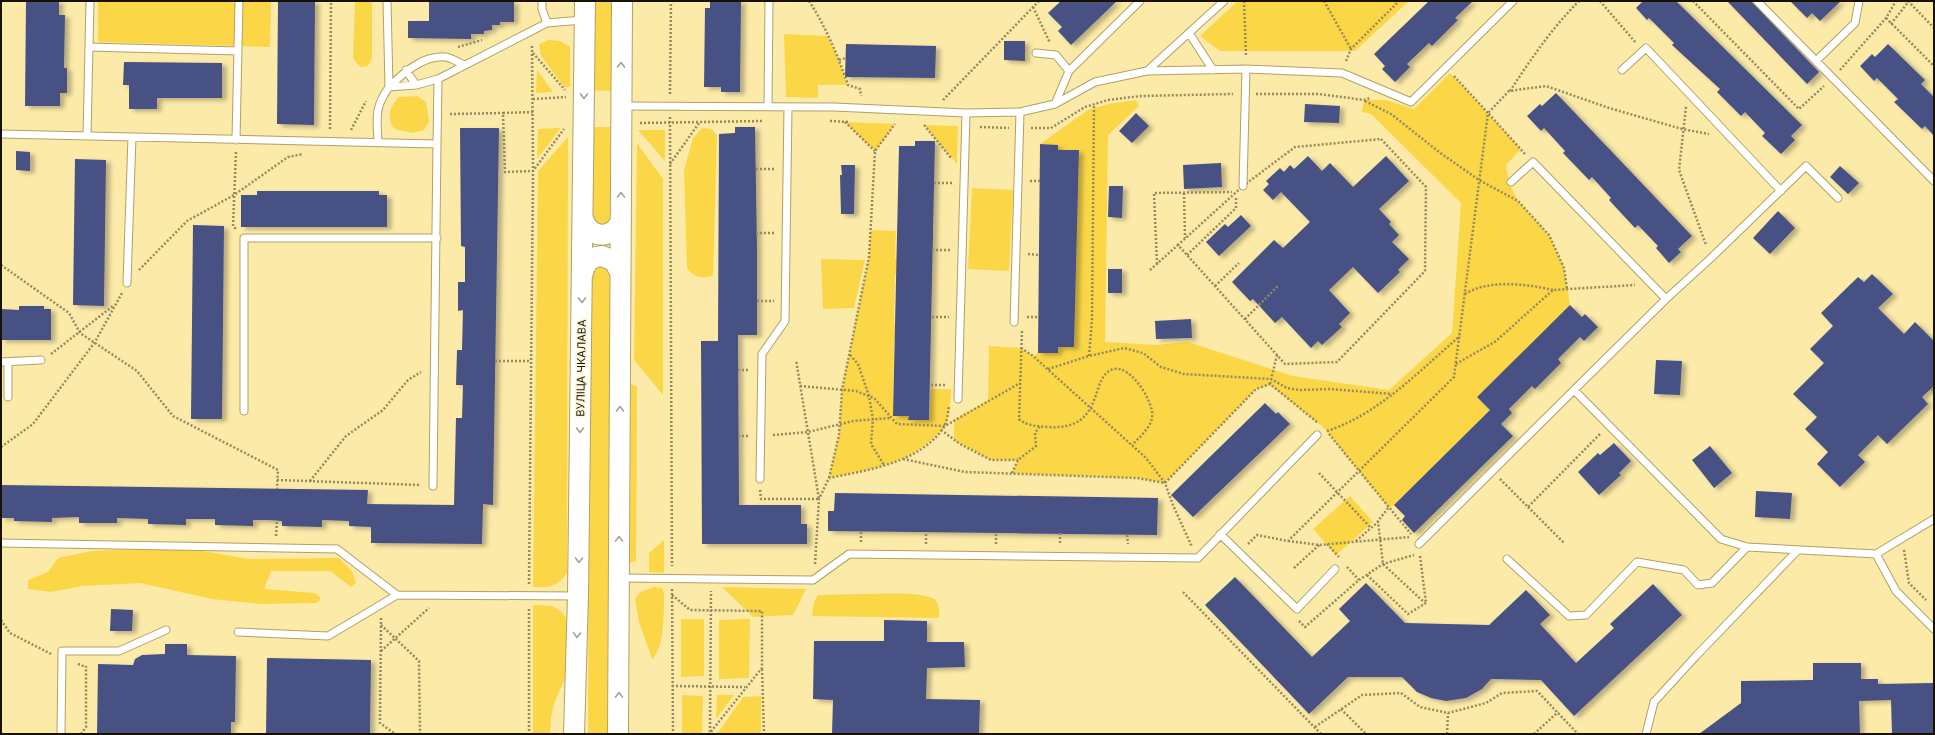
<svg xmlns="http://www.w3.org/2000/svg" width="1935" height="735" font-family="Inter,sans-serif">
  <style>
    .green { fill: #fbd747 }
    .building { fill: #475184; filter: url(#shadow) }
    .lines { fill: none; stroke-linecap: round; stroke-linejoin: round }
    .lane-casing { stroke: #b2a162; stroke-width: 9 }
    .secondary-casing { stroke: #b2a162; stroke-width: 22 }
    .path { stroke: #96895e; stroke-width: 2.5; stroke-dasharray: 2 2; stroke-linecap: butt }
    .lane { stroke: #fff; stroke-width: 7 }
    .secondary { stroke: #fff; stroke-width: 20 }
    .oneway { stroke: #a3a099 }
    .labels { text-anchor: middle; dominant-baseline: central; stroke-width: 4; stroke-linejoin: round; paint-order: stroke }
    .street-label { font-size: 11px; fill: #181100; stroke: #fef8de }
  </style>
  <defs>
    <filter id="shadow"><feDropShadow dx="4.5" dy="2.5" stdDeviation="2" flood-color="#0004"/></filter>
  </defs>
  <rect width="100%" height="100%" fill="#fceaa9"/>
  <!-- green -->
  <path class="green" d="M98 1H271L270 47 98 42Z
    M355 1H372V58L368 66 360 67 353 58Z
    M591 1H611V91L590 90Z
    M1238 1H1409L1355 51H1220L1200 36Z
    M784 34 827 36 838 58 847 85H818V98L786 97Z
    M549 40 560 41 570 47V87H564L541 56 539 44Z
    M537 70 553 92 536 93Z
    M1450 73 1521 149 1506 165 1509 183 1518 201 1549 235 1564 268 1570 305 1477 397 1490 410 1394 505 1389 508 1323 427 1270 385 1256 389 1165 483 1137 478 1012 473 1018 460H991L954 440V420L988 400 989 346 1021 348 1033 356 1038 353H1058V347H1074L1079 151 1058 150V145L1040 144 1088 110 1108 104 1136 100 1139 106 1108 135 1105 342 1156 345 1188 342 1293 376 1389 390 1452 333 1461 203 1371 114 1362 112 1364 100H1386L1414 109Z
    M417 96 426 102 429 121 424 130 413 133 394 129C386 116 390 107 399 97Z
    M845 122 895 124 875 151Z
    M924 125 958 126 957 164Z
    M590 127H610V224L605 229 589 223Z
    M561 128 537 159 538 129Z
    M702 128 712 129 717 136 713 275C702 280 694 277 687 268L684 170 693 138Z
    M638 130H665V161Z
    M568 137 567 572C558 588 550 587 533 587L538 171Z
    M637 143 663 179V395L634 360Z
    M972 188 1013 190 1009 271 968 269Z
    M871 230 896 231 895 258 900 259V274H895L894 323H899L898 340H894L893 415 909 416V420H929L931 389H951C951 400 950 415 945 426 943 429 939 432 936 435 909 464 867 470 829 478L839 435 842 390 869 257Z
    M821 259 865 260 854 308 823 309Z
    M603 263 610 271 607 734H588L589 273Z
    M631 384 637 387 636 561 630 563Z
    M1350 496 1373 522 1336 555 1313 529Z
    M664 540V573L649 572V553Z
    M185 548 249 559 339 558 352 571 356 583 351 587 330 571H271L264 589 315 593 321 598 317 603 261 604 212 599 140 583 82 586 51 592 28 589V580L48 572 58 558 91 551Z
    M655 587 662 588 664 593C664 609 665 648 652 659L639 622 635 599 640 592Z
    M722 587 806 589 793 615 753 617Z
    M862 594C877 594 922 591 934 599 940 603 939 612 939 618L812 616 814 602 818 595Z
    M533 605 552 606 562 612 570 623 568 672 555 701 551 717 550 734H533Z
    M681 619H704V676L681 677Z
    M750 619 749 678 719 679V620Z
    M682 695 703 696 702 731 700 734H682Z
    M717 695H734L716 719Z
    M761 696V734H717L743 697Z"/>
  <!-- building -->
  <path class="building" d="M26 1H59V15H65L64 68H67V93H60V106H25Z
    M278 1H315L314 125 277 124Z
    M429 1H514V22H500V25H492V30L484 31V34H471V39L408 38V21H429Z
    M710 1H741L740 92H721V87H704L705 8H710Z
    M1061 1H1117L1071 45 1058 31 1062 27 1048 13Z
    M1429 1H1473L1455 18 1458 20 1432 46 1429 43 1407 64 1410 67 1395 82 1382 69 1385 66 1374 54Z
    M1643 1H1676L1802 125 1791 136 1795 140 1781 154 1762 136 1765 133 1745 112 1741 116 1717 92 1720 89 1672 45 1674 43 1649 18 1647 20 1636 8Z
    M1727 1H1751L1819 72 1807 84Z
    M1790 1H1841L1820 21 1812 13 1807 18Z
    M1004 41H1025V61L1004 60Z
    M846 44 936 46 935 78 845 77Z
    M1888 44 1925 80 1921 84 1934 97V136L1925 126 1922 129 1894 102 1898 99 1877 78 1874 81 1860 66 1872 54 1875 57Z
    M124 62 222 63V98H157V109H129V85H123Z
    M1556 93 1692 236 1678 249 1681 252 1669 263 1656 248 1658 246 1638 225 1635 228 1609 200 1611 198 1592 177 1589 180 1563 153 1565 151 1544 128 1541 131 1527 116 1540 104 1542 106Z
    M1305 104 1340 106 1339 123 1304 122Z
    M1136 113 1149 126 1132 143 1119 131Z
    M735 127H755L757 249V335H738L739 505H801V524H807V544H702L701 341H718L719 134 735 133Z
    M460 128H499L493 505 483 504 482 544 371 543V527L349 526V521L322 520V527L282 526V521L268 520H253V526L215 525V519H186V525L148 524V519L117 518V523H79V517L52 518V522L14 521V518H1V485L368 490 367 504 454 505 456 418H462L463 385H456L457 350H462L463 310 458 311V282H465V247L461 246Z
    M915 141H935L929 420H908L909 416H893L899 146H915Z
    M1040 144 1058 145V150H1079L1074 347H1058V353H1038Z
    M16 151 30 152V171L16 170Z
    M1308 156 1322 171 1330 163 1353 187 1386 156 1409 181 1379 209 1391 222 1389 224 1399 235 1392 242 1409 259 1398 270 1400 272 1378 293 1353 267 1329 290 1350 313 1339 324 1342 327 1322 345 1318 341 1311 348 1282 317 1275 323 1253 299 1250 301 1232 282 1274 240 1283 248 1310 222 1281 192 1273 200 1263 190 1269 184 1266 181 1280 168 1284 172 1290 165 1294 169Z
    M75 159 106 160 104 306 73 305Z
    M1221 163 1222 187 1184 189 1183 165Z
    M841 165H855L854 214H841L840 175H842Z
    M1840 166 1859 183 1848 194 1830 177Z
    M1109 186H1123L1122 218 1108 217Z
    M257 191H379V195H387V227H241V195H257Z
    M1778 211 1795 228 1770 254 1753 238Z
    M1241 215 1251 226 1219 256 1206 242 1225 224 1228 227Z
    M193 225 224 226 222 419H191Z
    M1108 269H1122V293H1108Z
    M1872 274 1893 294 1878 308 1904 334 1915 322 1934 341V386L1922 397 1928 404 1887 444 1878 435 1858 455 1865 462 1840 487 1817 464 1828 452 1805 429 1817 417 1793 394 1824 363 1810 349 1833 326 1821 313 1858 277 1864 282Z
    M1570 305 1582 317 1585 314 1598 327 1584 341 1580 337 1558 359 1561 363 1535 389 1532 386 1509 409 1512 413 1501 424 1513 436 1414 533 1402 520 1405 516 1394 505 1490 410 1477 397Z
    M19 306H44V309H51V340H1V309L19 310Z
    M1191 319 1192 338 1156 339 1155 321Z
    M1656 360 1682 361 1680 395 1654 394Z
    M1265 403 1276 414 1278 412 1290 424 1193 517 1171 495Z
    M1614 443 1631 461 1619 473 1621 475 1599 495 1578 472 1598 453 1600 455Z
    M1710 446 1732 473 1714 488 1692 460Z
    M1756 491 1792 493 1790 519 1755 517Z
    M835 493 1158 498 1157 535 828 531V511H834Z
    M1235 577 1312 657 1350 621 1339 609 1366 583 1405 623 1489 625 1526 590 1550 615 1540 624 1576 663 1614 628 1610 624 1653 584 1682 615 1574 716 1541 680 1491 679 1482 689 1466 698 1446 701 1431 698 1417 692 1402 677H1348L1309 714 1205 605Z
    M111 609 133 610 132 631H110Z
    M884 620 927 621V642H964L965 667 927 668 926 699 980 700 979 734H832L833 700 813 699 814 641H884Z
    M165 644H187V655L236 656 235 722H231V734H97L98 664 133 665 135 659 142 655 165 654Z
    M267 658 371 660 370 734H266Z
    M1813 663H1861V679H1878V684L1934 683V734H1892L1891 700 1859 701 1860 734H1699L1741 703V681L1813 680Z"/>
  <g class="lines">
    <!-- lane casing -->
    <g class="lane-casing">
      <path id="lane" d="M387 1 389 87
        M542 1V9L547 23
        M1757 1 1816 61 1855 23 1859 1
        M1189 33 1213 70
        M89 47 238 51
        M1036 53 1056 55 1069 71
        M1816 61 1934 181
        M406 70 416 85
        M1622 70 1646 48 1781 191
        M1147 71 1224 1
        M389 87C402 74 423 55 445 57 451 57 459 63 464 65
        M1055 104 1069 71 1140 1
        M623 106 834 107 966 113 1020 112 1055 104 1095 82 1147 71 1246 69 1342 73 1411 102 1513 1
        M768 106 769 1
        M1 134 437 144 438 79
        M87 136 90 1
        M236 140 239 1
        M378 143C377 118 374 108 389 87L416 85 438 79 547 23 583 20
        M1511 182 1533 162 1666 299
        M1243 186 1246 69
        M1838 198 1806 166 1711 258 1666 299 1574 390 1721 539 1747 547 1876 554 1934 519
        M127 283 132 137
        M1014 322 1020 112
        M1 362 41 360
        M8 362V397
        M958 399 966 113
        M244 411V238H437
        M760 479 762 354 785 321 788 107
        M433 486 437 144
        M1220 534 1297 609 1335 569
        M1 543 337 549 397 595 576 596
        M1419 544 1574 390
        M1876 554 1896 591 1934 629
        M1507 559 1569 616 1586 615 1637 562 1684 570 1698 585 1712 583 1747 547
        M619 578 813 580 849 554 1198 558 1317 435
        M238 632 328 636 397 595
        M61 734 62 651H119L166 630
        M1646 734 1654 702 1696 656 1797 551"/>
    </g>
    <!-- secondary casing -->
    <g class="secondary-casing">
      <path id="secondary" d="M583 219C590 239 612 240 621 221
        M583 273C585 262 591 257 602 256L614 261 620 272
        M574 734 578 596 585 1
        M618 734 622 1"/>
    </g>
    <!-- path -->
    <path class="path" d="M809 1C826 27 838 56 848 85L860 89 861 96
      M1244 1 1246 56
      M1324 1 1351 49
      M1600 1 1636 43
      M1693 1 1799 109 1824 86
      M1908 1 1934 28
      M1033 7 1050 43
      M1886 18 1934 66
      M1891 24 1909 1
      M458 47 482 40
      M533 53 565 90
      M839 60 846 58
      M1346 61 1351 49 1399 1
      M1840 70 1886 18 1896 1
      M1510 91C1531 59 1552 28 1579 1
      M670 94 671 1
      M1256 94H1319L1364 100 1370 98
      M533 99 566 97
      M943 100 1039 1
      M1365 101 1391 114 1439 152 1479 180 1518 201 1549 235 1564 268 1567 289
      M1686 107 1679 170 1706 245
      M533 112 503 113 505 172 533 171 564 129
      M450 114 503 113
      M670 117 672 566
      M830 121 849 122
      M845 122 875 151
      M640 123 763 121
      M924 125 952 159
      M980 127 1009 128
      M1031 128H1051L1085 107 1108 100 1141 96 1233 94
      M330 129 331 1
      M351 130 366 101
      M1381 139 1426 187 1425 271 1337 362 1285 364 1178 245 1243 186 1295 147Z
      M236 152 233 226 237 230
      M1525 154 1488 113 1509 91 1546 86 1609 108 1682 129 1709 134
      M670 164 699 123
      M756 169H776
      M1030 181H1040
      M934 183H952
      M1184 193 1185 238
      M756 233H774
      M932 250H950
      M1028 254 1039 255
      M1187 255 1236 208V196
      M1157 264 1154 193 1232 192
      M1 265 69 313 80 333 137 371 173 416 278 470 277 489
      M139 270 187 221 234 195 288 157 303 154
      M1150 270 1178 245
      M1215 286 1239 263
      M1465 294C1489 279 1526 284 1553 290
      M757 301H774
      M932 317H949
      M1027 317H1038
      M1245 319 1278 286
      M1022 331 1019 419C1027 426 1037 426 1048 427 1107 431 1088 375 1114 369 1131 365 1155 403 1152 418 1150 428 1139 438 1132 445
      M1021 348 1033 356 1146 458 1165 483 1173 505 1192 547
      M51 354 113 306
      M850 355 858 364 869 396 873 419 871 444 884 465
      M1089 356 1092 320 1094 104
      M495 361H531
      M1456 364 1496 341 1553 290 1635 285
      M1048 369 1089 356 1124 348 1143 353 1161 367 1184 374 1271 379 1287 388 1299 390 1330 389 1392 394
      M738 370H750
      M1270 384 1277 355
      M931 385H946
      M800 386 856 391 874 398 897 424 945 426 1020 383
      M1931 389 1934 393
      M941 430 960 444 991 460H1018
      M1327 431C1379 414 1419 371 1460 336
      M1329 434 1411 534
      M773 435 808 432 853 421 890 418
      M738 436H750
      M1 447 33 424 95 342 122 293
      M903 459 965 472 1137 478 1165 483 1256 389 1270 384 1317 422
      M1012 473 1018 460 1036 446 1035 433 1040 426
      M1319 473 1371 528
      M829 478 839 435 842 390 869 257 875 151 895 124
      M1500 479 1528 507 1600 434
      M277 480 421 485
      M310 481 346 436 383 410 408 380 421 372
      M760 490 761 499H819L796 360
      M1528 507 1564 543
      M1388 508 1378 521 1383 564 1425 603
      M861 532V543
      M1060 533V544
      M1127 535 1128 544
      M276 536 277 521
      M1288 541 1319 545 1409 537
      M1356 541 1378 522
      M926 544V532
      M996 544V532
      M1248 544 1257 535 1288 541 1454 377 1488 113 1453 75
      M1327 544 1339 557
      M1904 550 1909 583 1926 600
      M1420 556 1426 603
      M815 564 819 499 829 478C868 470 920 463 944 427 947 422 948 413 949 406
      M1347 567 1359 580
      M1294 568 1319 545
      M1367 575 1408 614 1426 603
      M529 584 533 171 532 45
      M672 589 673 734
      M1183 592 1321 734
      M672 595 690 610 762 611V668L709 734
      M529 609V734
      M381 618 380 723 395 734
      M1 620 10 633 51 654
      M1299 621 1305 627 1359 580 1383 564 1414 555
      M381 625 419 661 420 734
      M381 651 429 608
      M78 664 86 667
      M762 669 764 734
      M672 686 745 687
      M1341 709 1366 734
      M1315 727 1362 695 1401 693 1420 707 1448 713 1486 703 1502 693 1537 691 1578 734
      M710 732 711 591
      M81 734 86 727V666
      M1447 734 1448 713
      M1534 734 1558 712"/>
    <!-- lane -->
    <use href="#lane" class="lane"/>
    <!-- secondary -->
    <use href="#secondary" class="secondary"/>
  </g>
  <!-- one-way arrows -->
  <defs><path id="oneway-chevron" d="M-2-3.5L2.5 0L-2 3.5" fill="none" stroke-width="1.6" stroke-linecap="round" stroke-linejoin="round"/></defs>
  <g class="oneway">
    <use href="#oneway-chevron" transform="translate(621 65) rotate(-89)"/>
    <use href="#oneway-chevron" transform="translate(584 96) rotate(91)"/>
    <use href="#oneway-chevron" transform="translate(621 195) rotate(-90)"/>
    <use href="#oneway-chevron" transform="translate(582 300) rotate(91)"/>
    <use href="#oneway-chevron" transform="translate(620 409) rotate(-90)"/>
    <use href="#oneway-chevron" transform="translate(580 430) rotate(91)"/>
    <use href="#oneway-chevron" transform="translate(619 539) rotate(-90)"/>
    <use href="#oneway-chevron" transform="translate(579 560) rotate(91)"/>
    <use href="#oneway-chevron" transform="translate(577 635) rotate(92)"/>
    <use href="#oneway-chevron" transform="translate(619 695) rotate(-90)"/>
  </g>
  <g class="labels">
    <!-- street labels -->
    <g class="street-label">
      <text transform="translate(581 368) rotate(-89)">ВУЛІЦА ЧКАЛАВА</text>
    </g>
  </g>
  <!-- border -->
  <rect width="1935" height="735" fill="none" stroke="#181100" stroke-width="4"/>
</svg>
